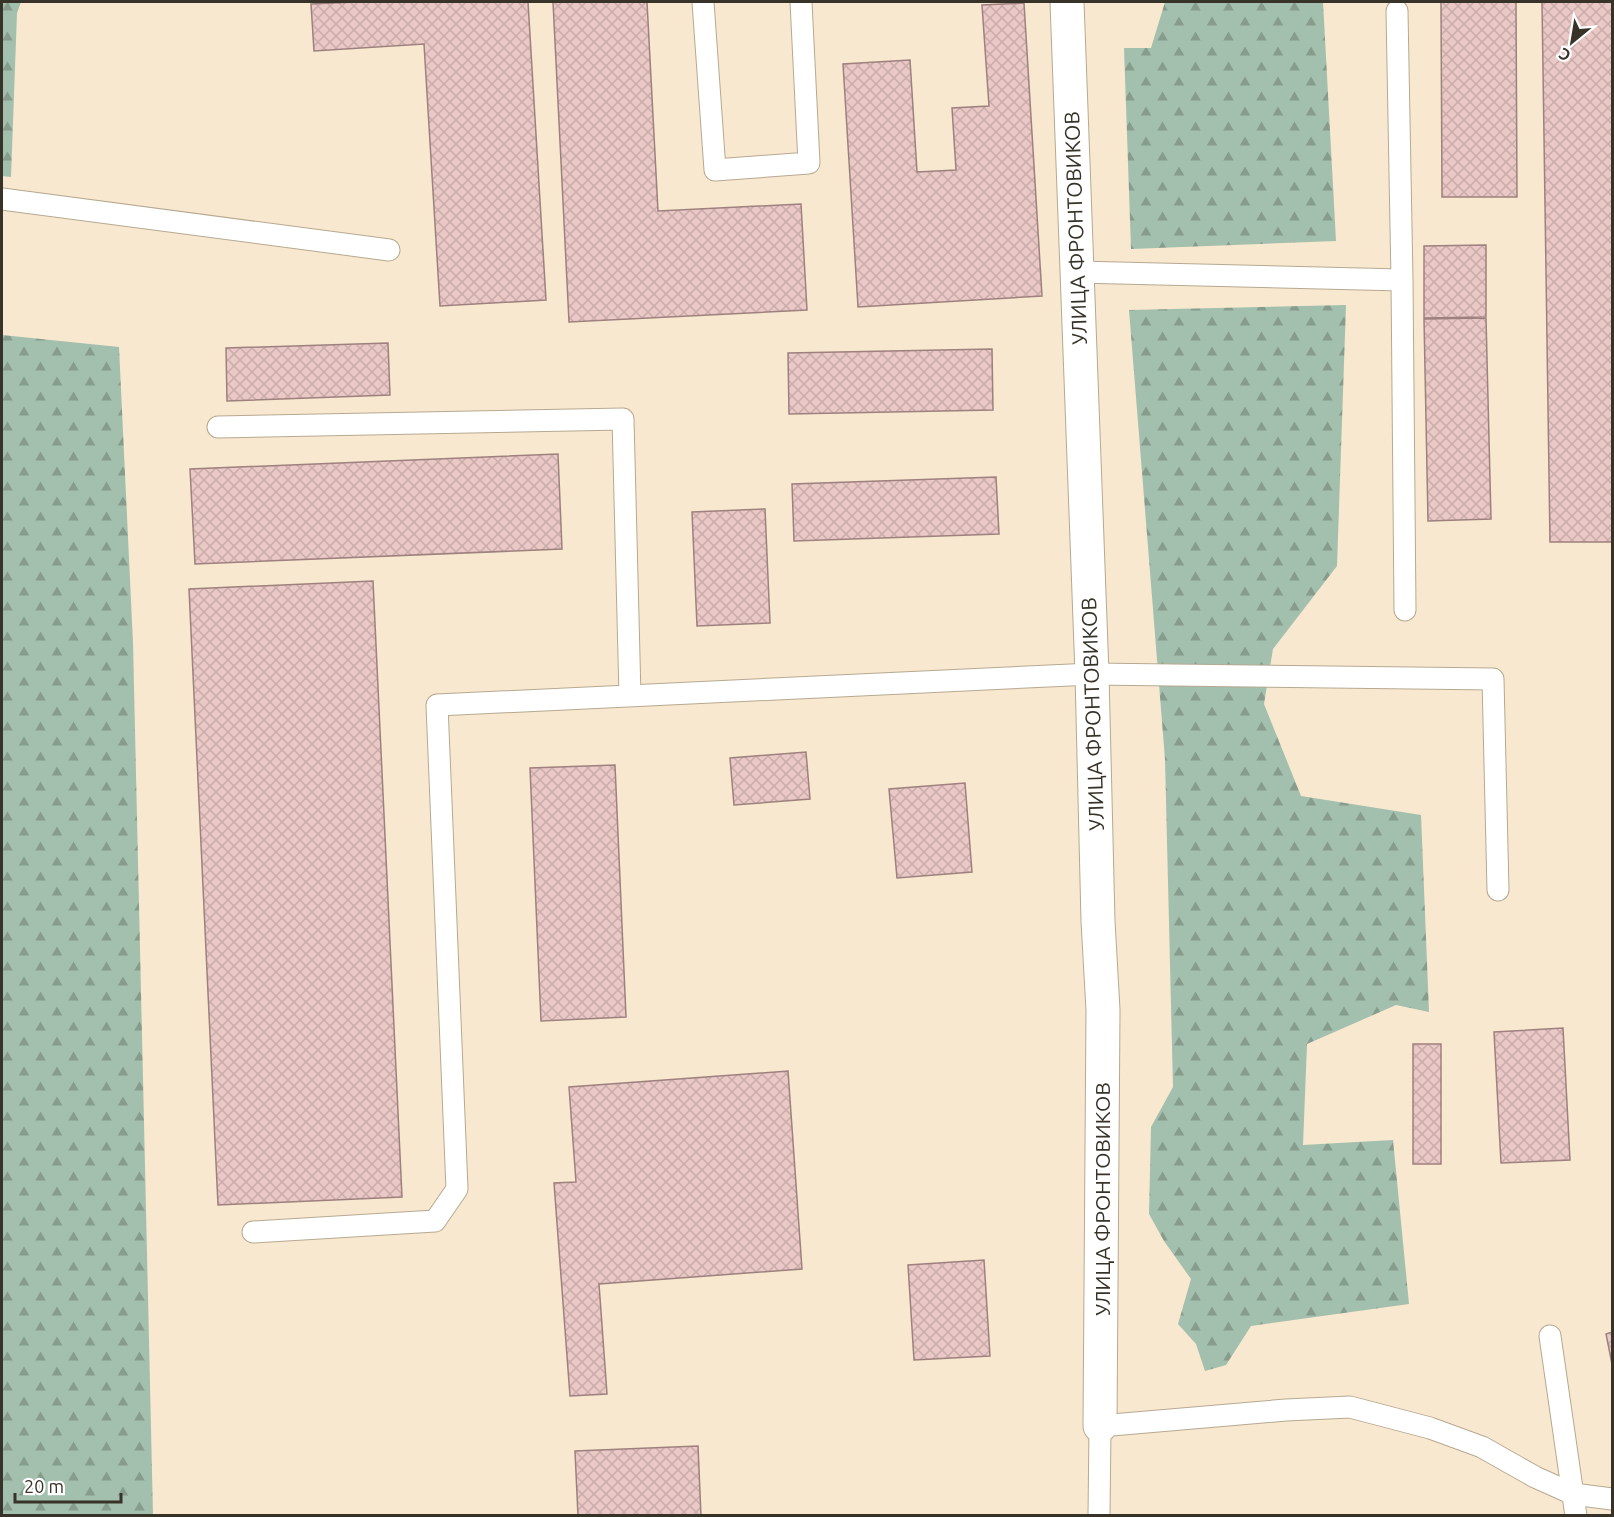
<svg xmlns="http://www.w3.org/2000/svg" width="1614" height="1517" font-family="Ubuntu,sans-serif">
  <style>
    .forest { fill: url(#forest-firs) }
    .building { fill: url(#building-cross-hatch); stroke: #9e807e; stroke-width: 1.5 }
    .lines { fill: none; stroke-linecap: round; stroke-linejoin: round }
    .service-casing { stroke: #b7a991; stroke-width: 23 }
    .minor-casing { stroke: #b7a991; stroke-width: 35 }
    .service { stroke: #fff; stroke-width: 21 }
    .minor { stroke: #fff; stroke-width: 33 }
    .labels { text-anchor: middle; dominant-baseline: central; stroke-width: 4.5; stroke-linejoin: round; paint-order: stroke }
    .street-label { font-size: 21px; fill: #383329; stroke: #fff }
  </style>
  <defs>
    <pattern id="forest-firs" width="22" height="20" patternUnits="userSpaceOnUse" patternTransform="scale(1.5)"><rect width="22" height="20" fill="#a3bfad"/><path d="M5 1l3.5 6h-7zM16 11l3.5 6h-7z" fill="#869c8d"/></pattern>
    <pattern id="building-cross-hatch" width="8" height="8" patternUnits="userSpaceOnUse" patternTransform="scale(1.5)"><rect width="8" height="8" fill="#e9c8c6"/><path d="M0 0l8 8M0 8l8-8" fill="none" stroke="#c9acaa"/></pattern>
  </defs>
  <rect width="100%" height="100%" fill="#f7e8cf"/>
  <!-- forest -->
  <path class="forest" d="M2 2H21L17 13 11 177 2 176Z
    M1165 2H1323L1336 241 1131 249 1124 48H1151Z
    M1346 305 1337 566 1273 649 1264 704 1301 796 1421 815 1429 1012 1396 1005 1307 1044 1303 1145 1393 1140 1409 1304 1251 1326 1226 1365 1205 1371 1196 1344 1178 1324 1191 1279 1164 1241 1149 1214 1151 1127 1173 1087 1165 759 1129 310Z
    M2 335 119 347 133 643 153 1515H2Z"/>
  <!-- building -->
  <path class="building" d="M355 2H528L546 300 440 306 424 44 314 51 311 4Z
    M553 2H647L658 211 801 204 807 310 569 322Z
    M1441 2H1516L1517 197H1442Z
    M1542 2H1612V542H1550Z
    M1024 3 1042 296 858 307 843 64 910 60 917 172 956 170 952 108 989 106 982 5Z
    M1486 245V317L1424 318V246Z
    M1486 318 1491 519 1428 521 1424 319Z
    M388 343 390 395 227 401 226 348Z
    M992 349 993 410 789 414 788 353Z
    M558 454 562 549 195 564 190 469Z
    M996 477 999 534 794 541 792 484Z
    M765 509 770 623 697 626 692 512Z
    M373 581 402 1197 218 1205 189 589Z
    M806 752 810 799 734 805 730 758Z
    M615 765 626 1017 541 1021 530 768Z
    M965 783 972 872 897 878 889 789Z
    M1563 1028 1570 1160 1501 1163 1494 1032Z
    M1413 1044H1441V1164H1413Z
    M788 1071 802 1269 599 1284 607 1394 570 1396 554 1183 576 1182 569 1087Z
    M984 1260 990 1356 914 1360 908 1265Z
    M1612 1332V1364L1606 1334Z
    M698 1446 701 1516H578L575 1451Z"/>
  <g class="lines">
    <!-- service casing -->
    <g class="service-casing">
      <path id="service" d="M703 2 715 170 809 163 801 2
        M2 199 389 250
        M1077 272 1402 280 1397 11
        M1402 280 1405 610
        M218 427 623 419 630 696
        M253 1232 435 1221 457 1189 437 705 1092 674 1493 679 1498 890
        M1550 1336 1576 1516
        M1099 1516 1100 1426 1286 1410 1350 1407 1430 1428 1482 1447 1535 1477 1573 1494 1612 1499"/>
    </g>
    <!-- minor casing -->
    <g class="minor-casing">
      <path id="minor" d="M1067 2 1092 674 1098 921 1103 1010 1100 1426"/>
    </g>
    <!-- service -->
    <use href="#service" class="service"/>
    <!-- minor -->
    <use href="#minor" class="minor"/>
  </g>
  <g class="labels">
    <!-- street labels -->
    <g class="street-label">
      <text transform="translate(1075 228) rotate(-92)">УЛИЦА ФРОНТОВИКОВ</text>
      <text transform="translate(1092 714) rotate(-92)">УЛИЦА ФРОНТОВИКОВ</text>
      <text transform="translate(1102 1199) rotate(-90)">УЛИЦА ФРОНТОВИКОВ</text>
    </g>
  </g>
  <!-- border -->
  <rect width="1614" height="1517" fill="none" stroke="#383329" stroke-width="6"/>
  <!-- north arrow -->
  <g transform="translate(1572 42) rotate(210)" stroke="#ffffff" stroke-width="4.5" paint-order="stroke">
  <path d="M0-4.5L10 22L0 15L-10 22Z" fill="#383329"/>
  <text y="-9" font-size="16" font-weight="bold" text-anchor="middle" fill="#383329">С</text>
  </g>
  <!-- scale -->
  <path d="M15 1493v9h106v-9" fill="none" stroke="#383329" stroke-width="3"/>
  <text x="24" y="1493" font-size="18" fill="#383329" stroke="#ffffff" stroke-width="4.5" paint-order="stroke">20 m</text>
</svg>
